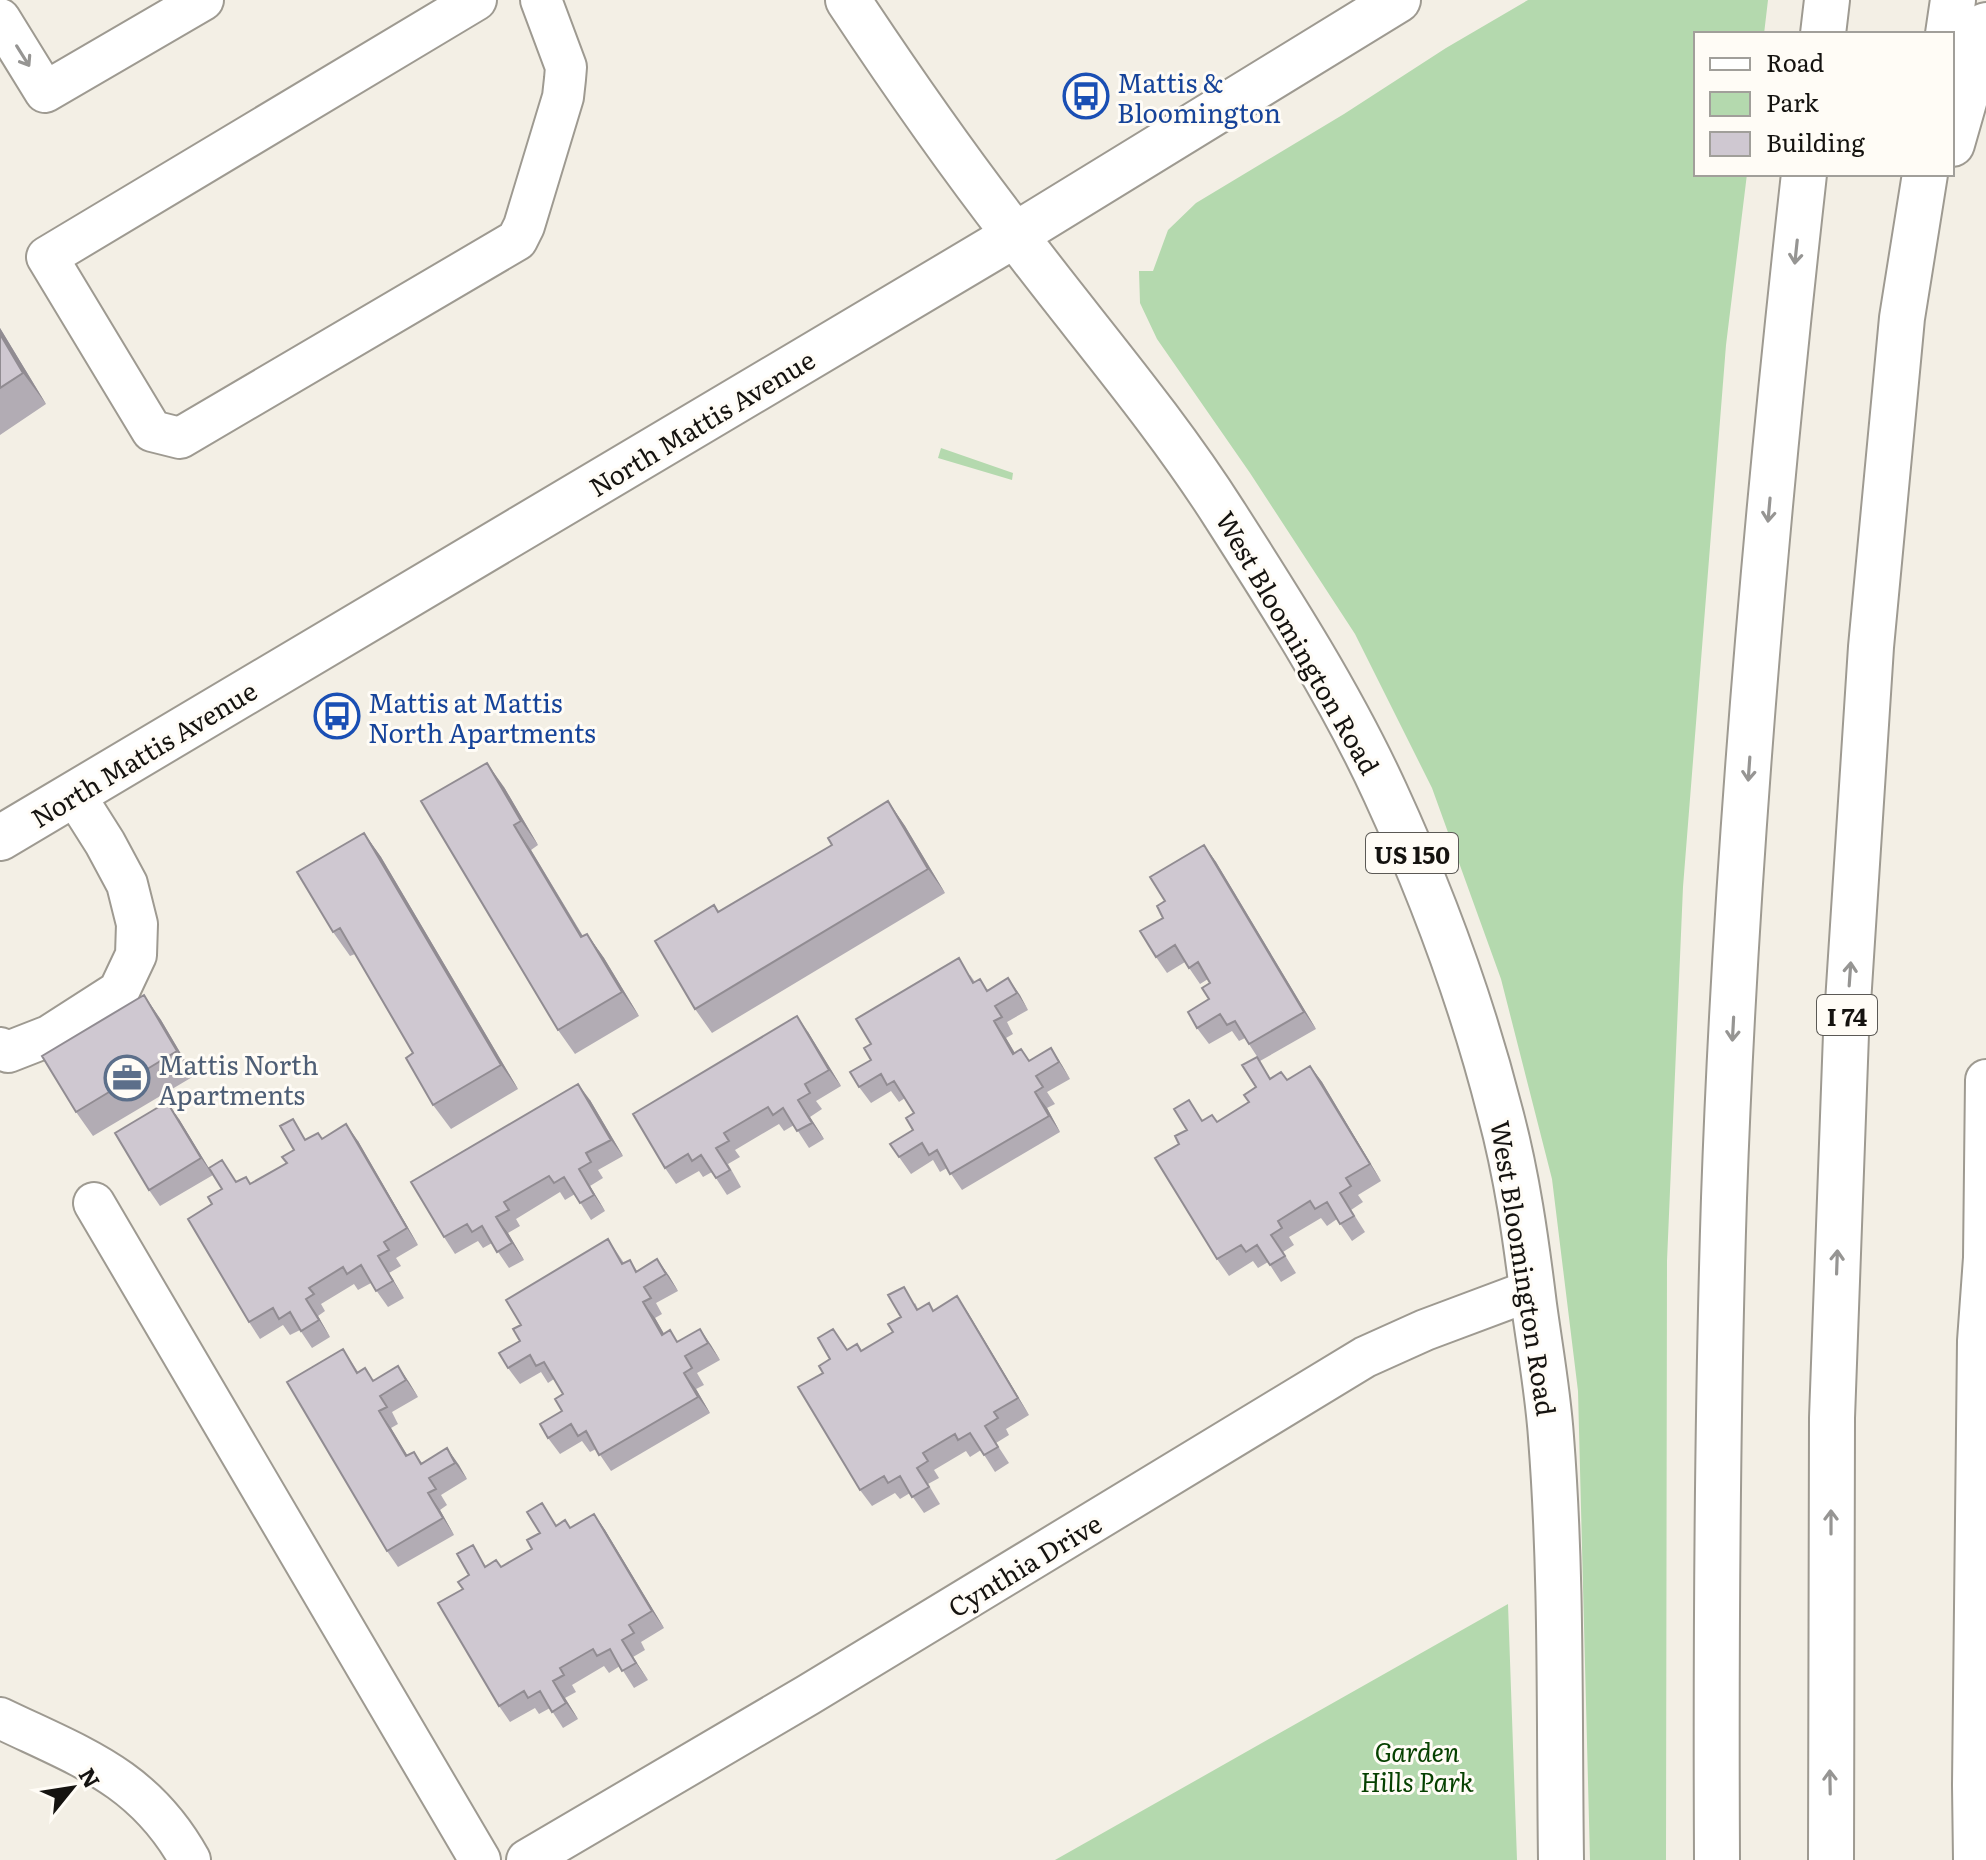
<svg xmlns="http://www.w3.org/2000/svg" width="1986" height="1860" font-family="Literata,serif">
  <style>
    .green { fill: #b4d9ae }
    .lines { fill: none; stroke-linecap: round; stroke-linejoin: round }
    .minor-casing { stroke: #9e9a91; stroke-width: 44 }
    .major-casing { stroke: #9e9a91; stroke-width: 48 }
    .highway-casing { stroke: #9e9a91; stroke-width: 48 }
    .minor { stroke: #fff; stroke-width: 40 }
    .major { stroke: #fff; stroke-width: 44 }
    .highway { stroke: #fff; stroke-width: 44 }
    .wall { fill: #b2acb4 }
    .shaded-wall { fill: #918c92 }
    .building { fill: #cfc8d1; stroke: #918c92; stroke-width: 2 }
    .oneway { stroke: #969593 }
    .labels { text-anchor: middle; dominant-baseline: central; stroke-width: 6; stroke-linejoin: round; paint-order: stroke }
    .shield { fill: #fffcf6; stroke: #5b5955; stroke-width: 2 }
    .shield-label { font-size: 24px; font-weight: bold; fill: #151310 }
    .transit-label { font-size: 26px; fill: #164399; stroke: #fffcf6; text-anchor: start }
    .street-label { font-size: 26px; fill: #151310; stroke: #fffcf6 }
    .service-label { font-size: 26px; fill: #4e5e75; stroke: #fffcf6; text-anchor: start }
    .park-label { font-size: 26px; font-style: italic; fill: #064100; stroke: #fffcf6 }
  </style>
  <rect width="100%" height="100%" fill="#f3efe5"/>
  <!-- green -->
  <path class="green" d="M1528 0H1768L1764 34H1696V174H1747L1726 345 1683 887 1667 1261 1666 1860H1590L1578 1391 1552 1179 1501 979 1432 788 1355 634 1250 473 1157 339 1140 303 1139 271H1153L1168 230 1196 203 1344 114 1446 48Z
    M941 448 1013 473 1012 480 938 458Z
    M1508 1604 1517 1860H1055Z"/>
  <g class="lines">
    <!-- minor casing -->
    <g class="minor-casing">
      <path id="minor" d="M476 0 47 257 152 431 180 438 517 240 524 226 563 97 565 79 566 67 541 0
        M0 19 45 92 203 0
        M0 1048 8 1052 49 1036 119 991 136 955 137 924 127 884 105 843 74 794
        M94 1203 480 1860
        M0 1718C81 1757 144 1777 190 1860
        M527 1860 808 1695 1365 1357 1425 1330 1532 1290
        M1974 1860 1973 1785 1978 1341 1984 1258 1986 1080"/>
    </g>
    <!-- major casing -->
    <g class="major-casing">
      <path id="major" d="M848 0C901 80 956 159 1015 235 1085 328 1162 416 1225 515 1282 604 1341 696 1385 792 1432 894 1472 1002 1500 1112 1517 1175 1526 1240 1534 1305 1540 1349 1548 1393 1551 1437 1562 1578 1559 1719 1561 1860
        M0 838 1015 235 1398 0"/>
    </g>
    <!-- highway casing -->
    <g class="highway-casing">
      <path id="highway" d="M1823 34 1827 0
        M1948 34 1953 0
        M1952 144 1986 25
        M1717 1860C1716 1639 1717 1419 1724 1198 1736 856 1766 514 1804 174
        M1831 1860 1832 1418 1846 1034 1871 647 1902 318 1925 174"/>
    </g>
    <!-- minor -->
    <use href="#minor" class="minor"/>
    <!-- major -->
    <use href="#major" class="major"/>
    <!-- highway -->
    <use href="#highway" class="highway"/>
  </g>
  <!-- wall -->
  <path class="wall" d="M0 328 46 404 0 435Z
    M504 787 538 845 531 850 583 936 587 934 604 958 639 1016 575 1054 558 1030Z
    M888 801 905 826 945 893 712 1033 695 1009 714 905 719 912 832 845Z
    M364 833 381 857 518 1089 451 1129 433 1105 413 1053 355 954 350 956 333 932Z
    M1204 845 1216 862 1316 1029 1260 1061 1245 1038 1239 1041 1232 1031 1209 1044 1197 1028 1209 999 1210 983 1208 979 1200 984 1185 962 1167 973 1156 957 1165 901Z
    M970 975 975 982 988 990 1008 978 1028 1010 1007 1022 1013 1034 1006 1038 1015 1053 1029 1061 1051 1048 1070 1079 1047 1092 1055 1104 1047 1108 1060 1132 962 1190 947 1168 940 1172 933 1160 911 1174 899 1157 913 1130 914 1113 905 1098 899 1102 891 1091 871 1103 859 1087 871 1060V1044Z
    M144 995 161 1020 194 1076 93 1136 76 1112Z
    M808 1032 841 1086 816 1101 822 1109 810 1117 824 1139 809 1148 794 1125 784 1131 779 1124 735 1150 740 1157 728 1164 741 1187 727 1195 712 1172 703 1177 699 1171 676 1184 665 1168Z
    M1310 1066 1322 1082 1381 1181 1358 1195 1363 1202 1351 1210 1365 1232 1352 1241 1337 1219 1327 1226 1321 1218 1289 1237 1294 1245 1283 1252 1296 1273 1281 1282 1268 1262 1258 1268 1253 1261 1229 1276 1217 1259 1179 1144 1203 1121 1217 1122 1249 1102 1271 1079 1287 1080Z
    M590 1100 623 1156 598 1170 603 1178 590 1186 605 1211 591 1220 575 1194 565 1200 560 1192 516 1219 520 1226 508 1233 524 1260 509 1268 492 1243 483 1248 478 1241 455 1254 444 1237Z
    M179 1119 213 1175 160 1206 149 1190Z
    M307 1139 358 1141 418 1245 396 1258 401 1266 389 1273 404 1298 388 1307 371 1283 358 1290 354 1284 321 1304 325 1311 318 1316 330 1337 312 1348 300 1330 290 1335 283 1325 260 1339 249 1322 212 1204 237 1182 251 1184 287 1163 294 1150Z
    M608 1239 624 1263 630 1260 637 1271 657 1259 669 1276 678 1291 656 1303 662 1314 655 1318 664 1334 678 1342 700 1329 720 1360 697 1373 704 1385 696 1389 710 1413 611 1471 596 1449 590 1452 582 1441 560 1454 548 1438 562 1411 563 1394 554 1379 548 1383 541 1372 520 1384 508 1368 520 1341 521 1325Z
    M957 1296 968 1313 1029 1415 1006 1429 1009 1435 996 1443 1009 1463 995 1472 981 1450 970 1457 966 1451 934 1470 939 1478 928 1484 940 1504 924 1513 910 1493 900 1499 895 1493 872 1506 860 1490 823 1373 848 1350 857 1344 862 1351 893 1332 901 1317 915 1303 918 1309 934 1310Z
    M343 1349 358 1372 374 1380 398 1366 418 1397 392 1412 398 1424 391 1428 407 1455 414 1452 422 1463 447 1448 467 1479 441 1495 447 1505 440 1510 454 1535 398 1567 387 1551Z
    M594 1514 605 1530 664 1628 641 1642 645 1650 633 1657 648 1680 634 1688 620 1666 609 1673 604 1666 572 1685 576 1692 565 1698 578 1719 563 1728 550 1708 539 1714 535 1708 510 1722 499 1706 487 1566 501 1567 532 1549 557 1525 565 1520 571 1528Z"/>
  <!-- shaded-wall -->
  <path class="shaded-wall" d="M0 328 46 404 23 373 0 334Z
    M487 763 504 787 538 845 521 821Z
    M888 801 905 826 945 893 928 869Z
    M514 825 531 850 598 962 581 937Z
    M364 833 381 857 518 1089 501 1065Z
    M1204 845 1216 862 1316 1029 1304 1012Z
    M587 934 604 958 639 1016 622 992Z
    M1008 978 1020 995 1028 1010 1017 993Z
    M144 995 161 1020 194 1076 177 1051Z
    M797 1016 808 1032 841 1086 829 1070Z
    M994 1021 1006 1038 1025 1071 1013 1054Z
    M1051 1048 1062 1065 1070 1079 1059 1062Z
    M1310 1066 1322 1082 1381 1181 1370 1164Z
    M578 1084 590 1100 623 1156 611 1140Z
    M1035 1092 1047 1108 1060 1132 1049 1116Z
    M798 1100 810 1117 824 1139 812 1123Z
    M167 1102 179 1119 213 1175 201 1158Z
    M346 1124 358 1141 418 1245 407 1228Z
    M579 1169 590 1186 605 1211 594 1195Z
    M496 1217 508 1233 524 1260 512 1243Z
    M378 1256 389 1273 404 1298 393 1281Z
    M657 1259 669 1276 678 1291 666 1274Z
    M957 1296 968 1313 1029 1415 1018 1398Z
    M306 1299 318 1316 330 1337 319 1320Z
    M643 1302 655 1318 674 1351 662 1335Z
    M700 1329 711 1345 720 1360 708 1343Z
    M398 1366 409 1382 418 1397 406 1380Z
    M684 1373 696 1389 710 1413 698 1397Z
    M379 1411 391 1428 418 1473 406 1456Z
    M447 1448 459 1465 467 1479 455 1463Z
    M428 1493 440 1510 454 1535 443 1518Z
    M594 1514 605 1530 664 1628 652 1611Z
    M622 1640 633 1657 648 1680 636 1663Z
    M553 1681 565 1698 578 1719 566 1703Z"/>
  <!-- building -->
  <path class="building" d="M0 334 23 373 0 388Z
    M487 763 521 821 514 825 581 937 587 934 622 992 558 1030 421 801Z
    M888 801 928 869 695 1009 655 941 714 905 718 912 832 845 828 838Z
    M364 833 501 1065 433 1105 406 1058 413 1053 340 928 333 932 297 872Z
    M1204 845 1304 1012 1249 1044 1235 1021 1227 1025 1220 1014 1197 1028 1188 1012 1209 999 1202 988 1210 983 1198 962 1189 968 1175 945 1156 957 1140 931 1163 918 1157 906 1165 901 1150 877Z
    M959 958 973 983 980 979 987 991 1008 978 1017 993 995 1006 1002 1017 994 1021 1013 1054 1021 1049 1029 1061 1051 1048 1059 1062 1036 1076 1043 1087 1035 1092 1049 1116 950 1174 937 1150 929 1155 922 1143 899 1157 890 1144 913 1130 906 1118 914 1113 894 1081 887 1085 881 1074 859 1087 850 1072 871 1060 864 1048 871 1044 856 1019Z
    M144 995 177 1051 76 1112 42 1056Z
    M797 1016 829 1070 805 1084 810 1093 798 1100 812 1123 797 1131 783 1108 773 1115 768 1107 724 1133 729 1141 716 1148 730 1170 716 1178 701 1155 692 1161 688 1154 665 1168 633 1114Z
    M1257 1057 1270 1079 1281 1072 1287 1080 1310 1066 1370 1164 1346 1178 1351 1186 1340 1193 1354 1216 1340 1224 1327 1202 1315 1209 1310 1201 1278 1221 1282 1228 1271 1235 1285 1256 1270 1265 1257 1245 1246 1252 1241 1245 1217 1259 1155 1158 1179 1144 1175 1136 1187 1130 1174 1109 1189 1100 1202 1121 1212 1115 1217 1122 1249 1102 1244 1095 1256 1087 1242 1065Z
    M578 1084 611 1140 586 1153 591 1162 579 1169 594 1195 580 1203 564 1177 554 1183 549 1176 504 1202 509 1210 496 1217 512 1243 497 1252 482 1226 472 1232 467 1224 444 1237 411 1182Z
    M167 1102 201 1158 149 1190 115 1133Z
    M293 1119 305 1140 318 1133 322 1139 346 1124 407 1228 384 1242 389 1250 378 1256 393 1281 376 1291 361 1265 347 1274 343 1267 309 1288 314 1294 306 1299 319 1320 301 1331 290 1312 279 1319 273 1308 249 1322 188 1219 212 1204 208 1197 222 1189 209 1168 222 1160 236 1182 246 1177 250 1184 287 1163 282 1157 294 1150 280 1126Z
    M608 1239 622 1264 630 1260 636 1272 657 1259 666 1274 644 1287 651 1298 643 1302 662 1335 670 1330 677 1342 700 1329 708 1343 685 1356 692 1368 684 1373 698 1397 599 1455 586 1431 578 1436 571 1424 548 1438 540 1424 562 1411 555 1399 563 1394 544 1362 536 1366 530 1355 508 1368 499 1353 520 1341 513 1329 521 1325 506 1300Z
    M904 1287 917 1310 929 1303 933 1311 957 1296 1018 1398 994 1412 998 1418 985 1426 998 1447 984 1455 970 1433 958 1440 955 1434 923 1453 928 1461 917 1468 929 1487 912 1497 900 1476 888 1483 884 1476 860 1490 798 1387 823 1373 819 1366 830 1359 818 1338 833 1329 847 1350 857 1344 861 1351 893 1332 888 1324 901 1317 888 1295Z
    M343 1349 357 1373 365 1368 373 1381 398 1366 406 1380 380 1396 387 1407 379 1411 406 1456 414 1452 421 1464 447 1448 455 1463 429 1478 436 1489 428 1493 443 1518 387 1551 287 1382Z
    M542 1503 556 1526 565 1520 570 1528 594 1514 652 1611 629 1625 634 1633 622 1640 636 1663 622 1671 610 1649 597 1656 593 1649 560 1668 564 1675 553 1681 566 1703 552 1712 540 1691 528 1698 524 1691 499 1706 438 1603 463 1589 458 1582 469 1575 457 1554 473 1545 485 1567 496 1560 501 1567 532 1549 527 1540 540 1533 527 1512Z"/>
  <!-- one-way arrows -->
  <defs><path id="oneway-shaft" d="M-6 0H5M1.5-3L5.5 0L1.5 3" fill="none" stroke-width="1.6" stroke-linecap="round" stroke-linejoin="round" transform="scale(2)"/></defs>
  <g class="oneway">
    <use href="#oneway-shaft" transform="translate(23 56) rotate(58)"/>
    <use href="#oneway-shaft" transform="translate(1796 252) rotate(96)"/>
    <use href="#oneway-shaft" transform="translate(1769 510) rotate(95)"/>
    <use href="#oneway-shaft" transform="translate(1749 769) rotate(94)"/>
    <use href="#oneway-shaft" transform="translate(1850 974) rotate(-86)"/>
    <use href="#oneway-shaft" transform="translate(1733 1029) rotate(93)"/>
    <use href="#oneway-shaft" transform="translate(1837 1262) rotate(-88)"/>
    <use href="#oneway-shaft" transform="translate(1831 1522) rotate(-90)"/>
    <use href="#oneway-shaft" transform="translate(1830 1782) rotate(-91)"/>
  </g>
  <!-- icons -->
  <defs>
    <g id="bus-ring" transform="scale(2.3)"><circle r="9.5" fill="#fffcf6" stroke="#1a4fb4" stroke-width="1.5"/><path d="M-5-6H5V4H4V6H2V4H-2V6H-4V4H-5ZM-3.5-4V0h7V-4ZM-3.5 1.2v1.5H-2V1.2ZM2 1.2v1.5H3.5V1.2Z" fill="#1a4fb4"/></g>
    <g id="office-ring" transform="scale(2.3)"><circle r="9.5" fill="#fffcf6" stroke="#5c6f8a" stroke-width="1.5"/><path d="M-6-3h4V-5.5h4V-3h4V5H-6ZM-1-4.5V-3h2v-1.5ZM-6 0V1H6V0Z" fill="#5c6f8a"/></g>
  </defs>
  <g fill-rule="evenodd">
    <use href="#bus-ring" x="1086" y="96"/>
    <use href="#bus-ring" x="337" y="716"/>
    <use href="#office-ring" x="127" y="1078"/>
  </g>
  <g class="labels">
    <!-- shield labels -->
    <g class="shield">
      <rect x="1366" y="833" width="92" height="40" rx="6"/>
      <rect x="1817" y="995" width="60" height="40" rx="6"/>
    </g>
    <g class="shield-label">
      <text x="1412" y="853">US 150</text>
      <text x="1847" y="1015">I 74</text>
    </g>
    <!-- transit labels -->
    <g class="transit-label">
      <text x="1117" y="81">Mattis &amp;<tspan x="1117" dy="30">Bloomington</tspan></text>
      <text x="368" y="701">Mattis at Mattis<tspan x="368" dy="30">North Apartments</tspan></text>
    </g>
    <!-- street labels -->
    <g class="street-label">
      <text transform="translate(701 422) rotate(-31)">North Mattis Avenue</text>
      <text transform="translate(1299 642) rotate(60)">West Bloomington Road</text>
      <text transform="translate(143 753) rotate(-31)">North Mattis Avenue</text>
      <text transform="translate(1525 1268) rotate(81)">West Bloomington Road</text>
      <text transform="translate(1024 1564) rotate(-31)">Cynthia Drive</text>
    </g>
    <!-- service labels -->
    <g class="service-label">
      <text x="158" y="1063">Mattis North<tspan x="158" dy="30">Apartments</tspan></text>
    </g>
    <!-- park labels -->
    <g class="park-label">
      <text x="1417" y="1750">Garden<tspan x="1417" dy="30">Hills Park</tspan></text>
    </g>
  </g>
  <!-- legend -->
  <rect x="1694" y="32" width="260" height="144" fill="#fffcf6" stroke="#a19f9a" stroke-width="2"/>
  <rect x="1710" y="58" width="40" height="12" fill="#ffffff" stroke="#a19f9a" stroke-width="2"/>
  <text x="1766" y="72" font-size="24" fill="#151310">Road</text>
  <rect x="1710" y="92" width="40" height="24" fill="#b4d9ae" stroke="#a19f9a" stroke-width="2"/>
  <text x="1766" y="112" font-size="24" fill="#151310">Park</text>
  <rect x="1710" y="132" width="40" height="24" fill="#cfc8d1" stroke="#a19f9a" stroke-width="2"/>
  <text x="1766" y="152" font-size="24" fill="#151310">Building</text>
  <!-- north arrow -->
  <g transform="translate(72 1788) rotate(60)" stroke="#fffcf6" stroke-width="6" paint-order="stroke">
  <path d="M0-6L14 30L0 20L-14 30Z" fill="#151310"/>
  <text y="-12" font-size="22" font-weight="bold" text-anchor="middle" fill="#151310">N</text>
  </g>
</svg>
